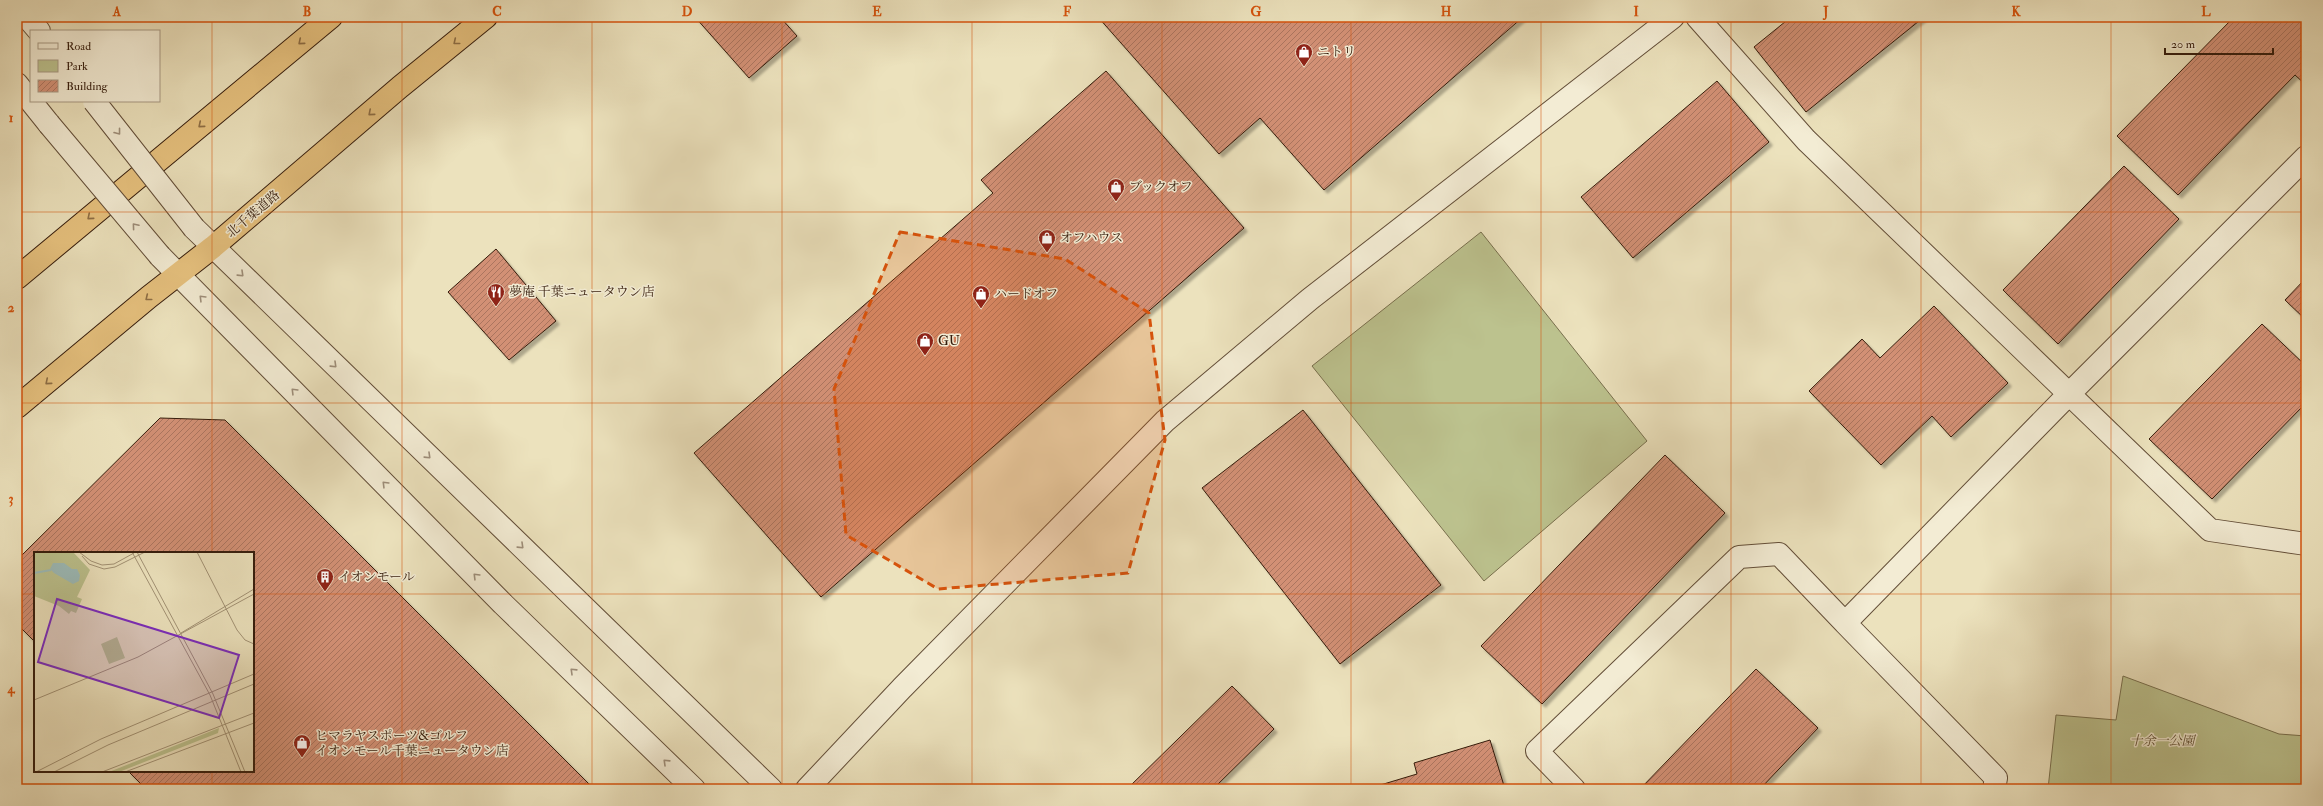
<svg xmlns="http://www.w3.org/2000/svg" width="2323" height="806" font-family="'IM FELL Double Pica','Noto Serif JP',serif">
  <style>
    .park { fill: #bcc28e; stroke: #786f4d }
    .building { fill: url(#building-hatch); stroke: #351c0c; filter: url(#shadow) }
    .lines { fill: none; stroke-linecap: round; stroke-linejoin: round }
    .minor-casing { stroke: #634e38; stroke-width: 24 }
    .tertiary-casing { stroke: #634e38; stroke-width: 24 }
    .trunk-casing { stroke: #351c0c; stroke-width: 24 }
    .minor { stroke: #f3ecd4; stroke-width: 22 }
    .tertiary { stroke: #f3ecd4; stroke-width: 22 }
    .trunk { stroke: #e6c17e; stroke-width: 22 }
    .tertiary-bridge-casing { stroke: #634e38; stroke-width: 24; stroke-linecap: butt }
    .tertiary-bridge { stroke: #f3ecd4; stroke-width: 22 }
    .oneway { stroke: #8e6e45 }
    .oneway2 { stroke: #9e8e7a }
    .marked { fill: #d6530c; fill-opacity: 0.2; stroke: #d6530c; stroke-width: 3; stroke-dasharray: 8 5; stroke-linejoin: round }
    .grid { fill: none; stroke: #d6530c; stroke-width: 1; stroke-opacity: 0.55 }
    .labels { text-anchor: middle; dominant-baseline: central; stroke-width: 3; stroke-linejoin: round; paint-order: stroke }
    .poi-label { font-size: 13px; fill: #351c0c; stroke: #f3ecd4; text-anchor: start }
    .street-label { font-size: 13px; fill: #351c0c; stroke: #f3ecd4 }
    .park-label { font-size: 13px; font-style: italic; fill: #5e4e33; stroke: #f3ecd4 }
    .inset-river { fill: none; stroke: #9cbcba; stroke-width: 2 }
    .inset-road { fill: none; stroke: #a39376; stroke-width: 1 }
    .view { fill: #7b2cbf; fill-opacity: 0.15; stroke: #7b2cbf; stroke-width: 2 }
    .inset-edge { fill: none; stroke: #351c0c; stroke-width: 2 }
    .neatline { fill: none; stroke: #d6530c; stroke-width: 1.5 }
    .grid-label { font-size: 13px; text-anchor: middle; font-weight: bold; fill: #d6530c }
  </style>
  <defs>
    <pattern id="building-hatch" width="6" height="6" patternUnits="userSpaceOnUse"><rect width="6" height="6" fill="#d29075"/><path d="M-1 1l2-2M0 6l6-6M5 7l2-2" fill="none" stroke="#ab755e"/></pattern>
    <filter id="shadow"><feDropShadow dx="3.5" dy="3.5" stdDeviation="1" flood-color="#0004"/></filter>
  </defs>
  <rect width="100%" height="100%" fill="#ece2bd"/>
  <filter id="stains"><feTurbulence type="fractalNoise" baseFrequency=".005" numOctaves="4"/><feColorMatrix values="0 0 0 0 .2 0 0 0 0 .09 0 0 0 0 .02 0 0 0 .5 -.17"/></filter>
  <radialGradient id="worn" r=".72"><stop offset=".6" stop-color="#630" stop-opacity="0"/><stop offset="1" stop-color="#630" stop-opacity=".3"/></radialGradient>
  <!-- park -->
  <path class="park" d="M1481 232 1647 441 1484 581 1312 366Z
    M2123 676 2279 734 2306 736V789H2048L2056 715 2116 720Z"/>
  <!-- building -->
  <path class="building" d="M695 17H780L797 36 749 78Z
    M1098 17H1523L1324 190 1260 118 1219 154Z
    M1791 17H1924L1806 112 1754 47Z
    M2234 17H2249L2253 20 2256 17H2306V85L2295 75 2178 195 2117 136Z
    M1106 71 1244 228 821 597 694 453 993 193 981 180Z
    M1717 81 1769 142 1633 258 1581 197Z
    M2124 166 2179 219 2058 344 2003 290Z
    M496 249 556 321 509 360 448 292Z
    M2306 278V320L2285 300Z
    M1934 306 2008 383 1951 437 1932 416 1881 465 1809 391 1862 339 1880 358Z
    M2262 324 2306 366V403L2212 499 2149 439Z
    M1303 410 1441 585 1340 664 1202 488Z
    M160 418 225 420 594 789H146L128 771H253V553H35V642L17 624V560Z
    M1665 455 1725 513 1542 704 1481 646Z
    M1756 669 1818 728 1760 789H1640Z
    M1232 686 1274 729 1213 789H1127Z
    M1490 740 1505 789H1367L1417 774 1414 763Z"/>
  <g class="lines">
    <!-- minor casing -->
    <g class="minor-casing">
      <path id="minor" d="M1697 17 1806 140 2210 530 2306 544
        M1574 789 1537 751 1739 557 1779 554 1845 623
        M1994 789 1996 778 1845 623 2068 395 2306 157"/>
    </g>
    <!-- tertiary casing -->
    <g class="tertiary-casing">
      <path id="tertiary" d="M27 17 39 31
        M17 84 49 124
        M194 228 771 789
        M160 256 503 604 694 789
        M807 789 902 688 1165 421 1310 299 1673 17"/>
    </g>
    <!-- trunk casing -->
    <g class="trunk-casing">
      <path id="trunk" d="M17 278 331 17
        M17 407 149 297 213 247 400 87 486 17"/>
    </g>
    <!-- minor -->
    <use href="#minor" class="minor"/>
    <!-- tertiary -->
    <use href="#tertiary" class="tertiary"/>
    <!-- trunk -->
    <use href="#trunk" class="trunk"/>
    <!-- tertiary-bridge casing -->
    <g class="tertiary-bridge-casing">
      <path id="tertiary-bridge" d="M94 101 194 228
        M49 124 160 256"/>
    </g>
    <!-- tertiary-bridge -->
    <use href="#tertiary-bridge" class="tertiary-bridge"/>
  </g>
  <!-- one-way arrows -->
  <defs><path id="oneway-chevron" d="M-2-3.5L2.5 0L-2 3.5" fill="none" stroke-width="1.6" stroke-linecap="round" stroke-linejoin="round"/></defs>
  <g class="oneway">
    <use href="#oneway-chevron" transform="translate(301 42) rotate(140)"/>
    <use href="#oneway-chevron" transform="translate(456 42) rotate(141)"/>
    <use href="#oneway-chevron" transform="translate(371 113) rotate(139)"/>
    <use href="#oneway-chevron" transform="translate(201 125) rotate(140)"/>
    <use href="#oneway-chevron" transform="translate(90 217) rotate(140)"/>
    <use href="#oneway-chevron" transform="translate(148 298) rotate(141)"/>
    <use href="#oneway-chevron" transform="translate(48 382) rotate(140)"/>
  </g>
  <g class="oneway2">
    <use href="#oneway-chevron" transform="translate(118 132) rotate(52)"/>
    <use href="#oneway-chevron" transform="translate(135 226) rotate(-130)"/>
    <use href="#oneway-chevron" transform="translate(241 274) rotate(44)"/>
    <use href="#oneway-chevron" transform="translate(202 298) rotate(-135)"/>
    <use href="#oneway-chevron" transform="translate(334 365) rotate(44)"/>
    <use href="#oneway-chevron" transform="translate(294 391) rotate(-135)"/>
    <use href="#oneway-chevron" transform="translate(428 456) rotate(44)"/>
    <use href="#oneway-chevron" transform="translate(385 484) rotate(-135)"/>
    <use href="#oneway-chevron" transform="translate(521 546) rotate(44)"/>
    <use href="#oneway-chevron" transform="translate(476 576) rotate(-135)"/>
    <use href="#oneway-chevron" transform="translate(573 671) rotate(-136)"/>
    <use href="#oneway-chevron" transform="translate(666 762) rotate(-136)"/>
  </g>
  <!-- marked area -->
  <path class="marked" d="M900 232 1065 259 1149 313 1165 440 1128 573 938 589 846 535 834 389Z"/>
  <!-- grid -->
  <path class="grid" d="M212 17V553M402 17V789M592 17V789M782 17V789M972 17V789M1162 17V789M1351 17V789M1541 17V789M1731 17V789M1921 17V789M2111 17V789M17 212H2306M17 403H2306M17 594H35M253 594H2306M212 771V789"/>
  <!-- icons -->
  <defs>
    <g id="shop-pin" transform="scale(0.9)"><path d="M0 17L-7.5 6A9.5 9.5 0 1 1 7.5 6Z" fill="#8f2418" stroke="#f3ecd4"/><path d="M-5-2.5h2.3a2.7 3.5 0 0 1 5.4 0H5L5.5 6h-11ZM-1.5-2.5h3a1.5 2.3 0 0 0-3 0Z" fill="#fff"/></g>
    <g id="restaurant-pin" transform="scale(0.9)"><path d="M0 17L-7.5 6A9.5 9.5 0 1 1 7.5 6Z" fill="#8f2418" stroke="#f3ecd4"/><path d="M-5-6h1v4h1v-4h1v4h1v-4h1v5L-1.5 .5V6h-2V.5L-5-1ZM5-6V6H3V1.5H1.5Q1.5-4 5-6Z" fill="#fff"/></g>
    <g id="building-pin" transform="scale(0.9)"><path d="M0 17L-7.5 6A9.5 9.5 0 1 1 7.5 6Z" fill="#8f2418" stroke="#f3ecd4"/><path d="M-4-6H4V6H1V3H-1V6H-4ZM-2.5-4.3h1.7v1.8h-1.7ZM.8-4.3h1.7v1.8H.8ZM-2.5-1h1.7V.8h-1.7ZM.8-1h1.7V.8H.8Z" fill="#fff"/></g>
  </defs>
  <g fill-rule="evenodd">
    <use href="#shop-pin" x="1304" y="52"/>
    <use href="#shop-pin" x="1116" y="187"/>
    <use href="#shop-pin" x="1047" y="238"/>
    <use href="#restaurant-pin" x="496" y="292"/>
    <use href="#shop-pin" x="981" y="294"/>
    <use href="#shop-pin" x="925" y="341"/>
    <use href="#building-pin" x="325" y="577"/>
    <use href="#shop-pin" x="302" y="743"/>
  </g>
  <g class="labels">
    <!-- poi labels -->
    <g class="poi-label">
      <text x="1317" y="52">ニトリ</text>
      <text x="1129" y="187">ブックオフ</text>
      <text x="1060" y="238">オフハウス</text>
      <text x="509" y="292">夢庵 千葉ニュータウン店</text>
      <text x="994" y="294">ハードオフ</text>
      <text x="938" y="341">GU</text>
      <text x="338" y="577">イオンモール</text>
      <text x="315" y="736">ヒマラヤスポーツ&amp;ゴルフ<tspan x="315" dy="15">イオンモール千葉ニュータウン店</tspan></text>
    </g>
    <!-- street labels -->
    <g class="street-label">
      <text transform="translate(253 214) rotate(-40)">北千葉道路</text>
    </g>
    <!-- park labels -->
    <g class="park-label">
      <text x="2162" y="741">十余一公園</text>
    </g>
  </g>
  <!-- overview -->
  <g transform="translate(34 552)">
    <rect width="220" height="220" fill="#ece2bd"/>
    <path d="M185 176 184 181 85 220H75Z" fill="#bcc28e"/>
    <path d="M0 0H39L56 18 43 45 48 47 42 61 37 59 35 62 25 54 0 44ZM83 85 91 106 75 112 67 92Z" fill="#bcc28e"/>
    <path d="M19 11H30L38 17H43L46 23 45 29 39 32 20 21 16 17Z" fill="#9cbcba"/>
    <path class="inset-river" d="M0 21 17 18"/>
    <path class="inset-road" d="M45 0 57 9 68 13 80 12 100 1M98 0 176 143 207 220M103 0 179 142 211 220M163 0 203 78 211 88 220 92M48 4 55 12 70 17 81 15 111 0M147 81 220 37M0 148 104 105 220 42M2 220 67 187 220 122M20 220 74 193 220 132M68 220 220 161M91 220 220 171"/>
    <path class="view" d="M23 47 205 103 185 166 4 110Z"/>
    <rect width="220" height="220" class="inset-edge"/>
  </g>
  <!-- margin -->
  <rect width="2323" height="806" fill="none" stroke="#ece2bd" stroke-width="44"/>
  <!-- legend -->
  <rect x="30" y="30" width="130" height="72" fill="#f3ecd4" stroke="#a79984"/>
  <rect x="38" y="43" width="20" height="6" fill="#f3ecd4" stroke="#a79984"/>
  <text x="66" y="50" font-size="12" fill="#351c0c">Road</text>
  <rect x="38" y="60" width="20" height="12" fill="#bcc28e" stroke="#a79984"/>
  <text x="66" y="70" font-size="12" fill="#351c0c">Park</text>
  <rect x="38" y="80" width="20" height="12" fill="url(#building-hatch)" stroke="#a79984"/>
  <text x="66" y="90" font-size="12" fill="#351c0c">Building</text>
  <!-- scale -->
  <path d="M2165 48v6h108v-6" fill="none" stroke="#351c0c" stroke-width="2"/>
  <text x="2171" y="48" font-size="12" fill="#351c0c" stroke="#f3ecd4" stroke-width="3" paint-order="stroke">20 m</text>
  <rect x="22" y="22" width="2279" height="762" class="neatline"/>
  <g class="grid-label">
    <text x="117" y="16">A</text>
    <text x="307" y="16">B</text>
    <text x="497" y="16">C</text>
    <text x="687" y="16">D</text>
    <text x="877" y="16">E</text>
    <text x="1067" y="16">F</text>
    <text x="1256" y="16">G</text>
    <text x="1446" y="16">H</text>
    <text x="1636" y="16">I</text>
    <text x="1826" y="16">J</text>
    <text x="2016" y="16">K</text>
    <text x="2206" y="16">L</text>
    <text x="11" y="122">1</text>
    <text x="11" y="312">2</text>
    <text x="11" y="503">3</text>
    <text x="11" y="693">4</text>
  </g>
  <rect width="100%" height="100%" filter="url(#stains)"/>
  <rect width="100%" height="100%" fill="url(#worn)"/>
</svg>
